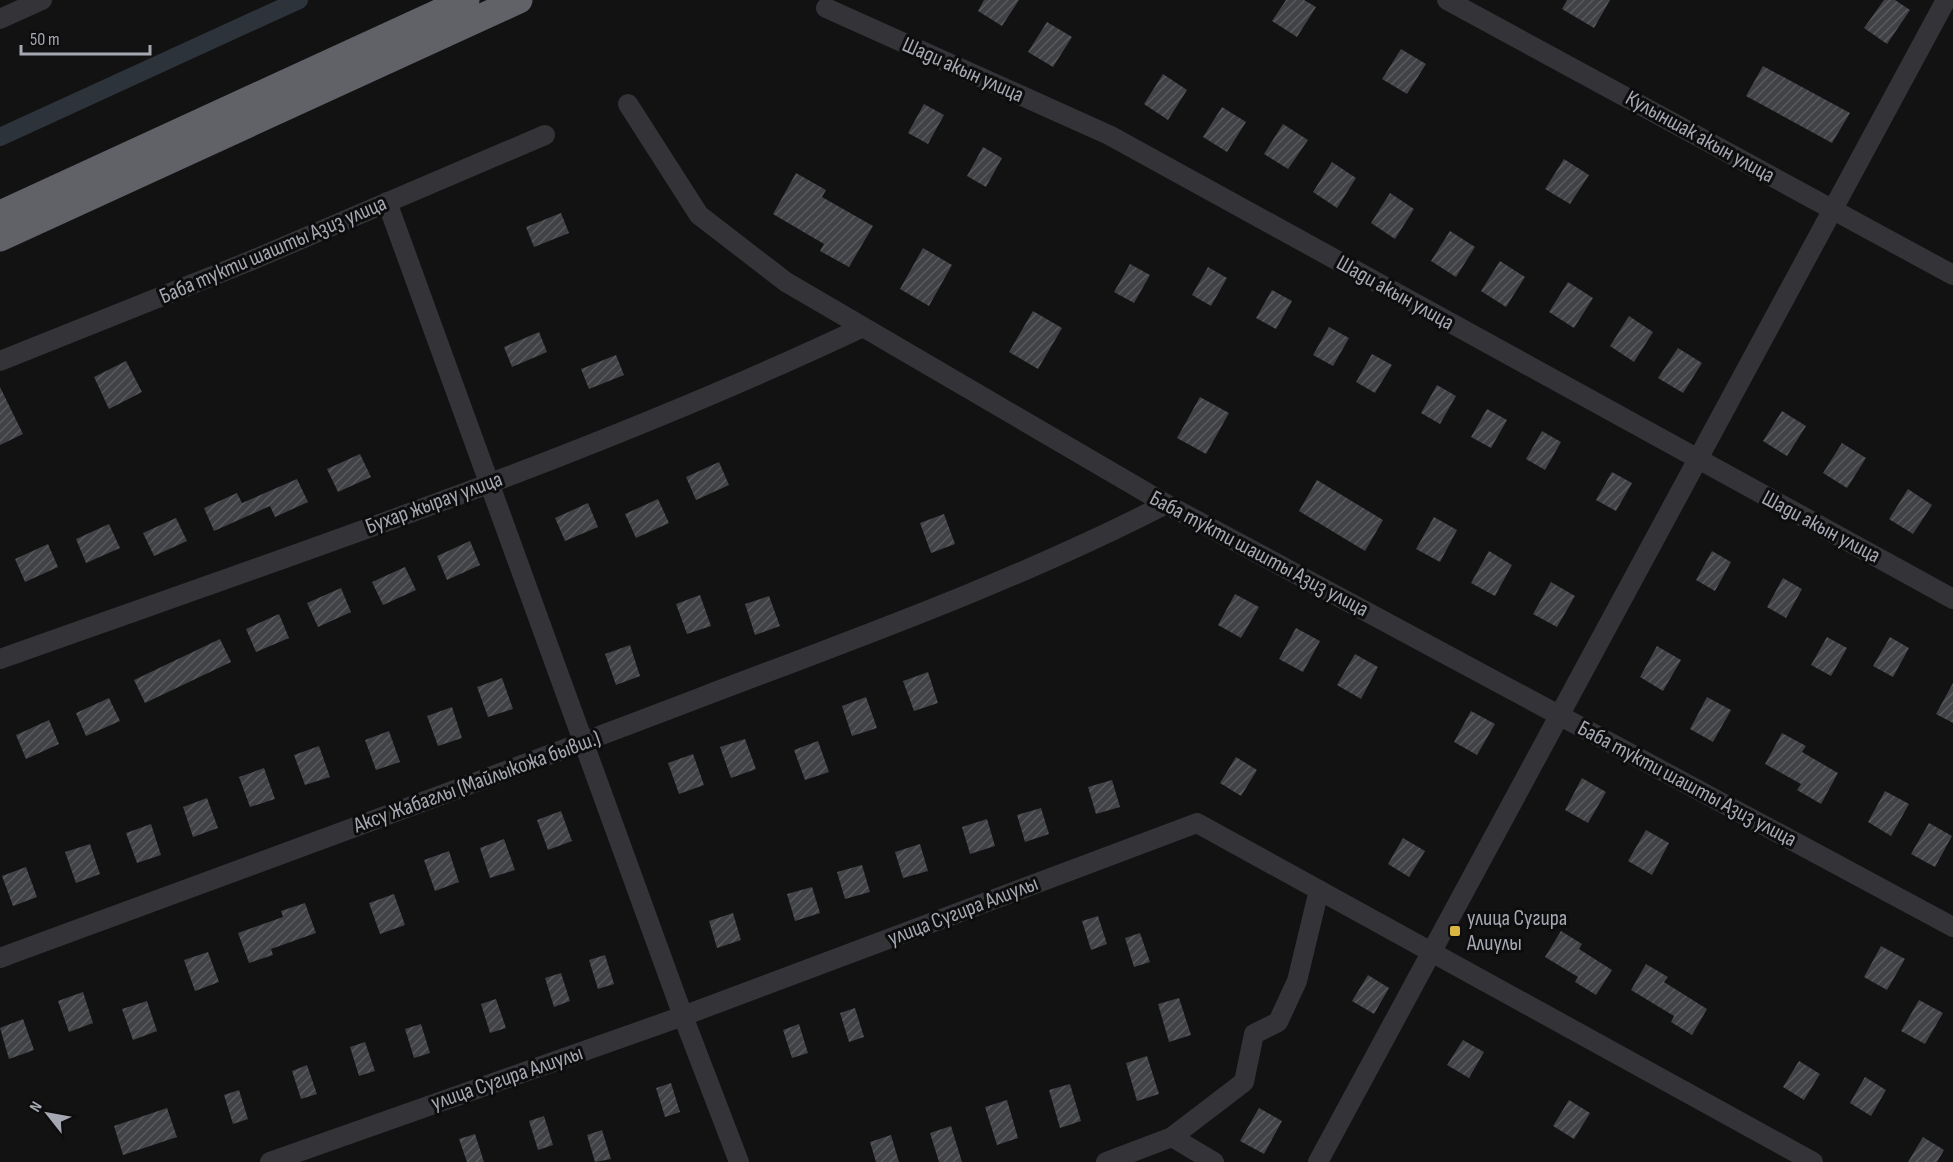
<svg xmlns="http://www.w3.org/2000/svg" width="1953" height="1162" font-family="'Sofia Sans Condensed',sans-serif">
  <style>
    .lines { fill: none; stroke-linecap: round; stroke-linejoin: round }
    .canal { stroke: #2d333a; stroke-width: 18 }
    .building { fill: url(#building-hatch) }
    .minor { stroke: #343438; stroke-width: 20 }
    .highway { stroke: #606268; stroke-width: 27 }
    .poi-dot { fill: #dab643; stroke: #0d0d0e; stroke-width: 2 }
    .labels { text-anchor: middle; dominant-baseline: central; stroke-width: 6; stroke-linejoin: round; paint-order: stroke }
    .street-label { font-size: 22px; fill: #a5a8b2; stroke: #0d0d0e }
    .poi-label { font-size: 22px; fill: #a5a8b2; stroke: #0d0d0e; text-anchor: start }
  </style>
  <defs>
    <pattern id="building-hatch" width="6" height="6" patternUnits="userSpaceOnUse" patternTransform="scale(1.5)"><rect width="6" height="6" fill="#414246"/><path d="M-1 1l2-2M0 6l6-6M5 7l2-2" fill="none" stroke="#595a5e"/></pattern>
  </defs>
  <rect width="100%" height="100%" fill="#121213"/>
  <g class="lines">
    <!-- canal -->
    <path class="canal" d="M0 137 299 0"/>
  </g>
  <!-- building -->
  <path class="building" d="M984 0H1019L1002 26 978 11Z
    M1286 0H1304L1316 7 1297 37 1272 21Z
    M1567 0H1610L1594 28 1562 9Z
    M1884 0H1895L1910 10 1887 44 1864 28Z
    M1047 22 1072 37 1053 67 1028 52Z
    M1401 49 1426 64 1407 94 1382 79Z
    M1763 66 1850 113 1832 143 1746 96Z
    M1163 74 1187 90 1168 120 1144 104Z
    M924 104 944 115 928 144 908 133Z
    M1222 107 1246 122 1227 152 1203 137Z
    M1283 124 1308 140 1288 169 1264 154Z
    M983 147 1002 158 986 187 967 176Z
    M1564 159 1589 175 1570 204 1545 189Z
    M1332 162 1356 178 1337 208 1313 192Z
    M796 173 826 190 822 197 873 226 849 267 820 251 824 244 773 214Z
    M1390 193 1414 209 1395 239 1371 223Z
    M561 213 569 233 534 247 526 227Z
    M1450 231 1475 247 1456 277 1431 261Z
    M923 248 952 265 929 306 900 289Z
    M1500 261 1525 277 1506 307 1481 291Z
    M1130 264 1150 275 1134 303 1114 292Z
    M1208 267 1227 278 1211 306 1192 295Z
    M1568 282 1593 298 1574 328 1549 312Z
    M1272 290 1292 301 1276 329 1256 318Z
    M1033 311 1062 328 1038 369 1009 352Z
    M1629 316 1653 332 1634 362 1610 346Z
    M1329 327 1349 338 1333 366 1313 355Z
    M539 332 547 352 512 367 504 347Z
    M1678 348 1702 363 1683 393 1658 378Z
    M1372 354 1392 365 1375 393 1356 382Z
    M616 355 624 375 589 389 581 369Z
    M126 361 142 392 109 409 94 377Z
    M1437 385 1456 396 1440 424 1421 413Z
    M0 387 23 434 0 445Z
    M1200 397 1229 413 1206 454 1177 438Z
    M1487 409 1507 420 1491 448 1471 437Z
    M1782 411 1806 426 1787 456 1763 441Z
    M1542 431 1561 442 1545 470 1526 459Z
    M1842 443 1866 458 1847 488 1823 473Z
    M360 454 371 477 338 492 327 469Z
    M719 462 729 485 696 500 686 477Z
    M1612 472 1632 483 1616 511 1596 500Z
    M297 479 308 502 275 517 270 506 214 531 204 508 237 493 242 503Z
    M1317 480 1383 520 1365 551 1299 511Z
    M1908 489 1932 505 1913 534 1889 519Z
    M658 499 669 523 636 538 625 514Z
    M588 503 598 527 565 541 555 518Z
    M944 514 955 544 931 553 920 523Z
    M1434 517 1457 530 1440 562 1416 549Z
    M176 518 187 541 154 556 143 533Z
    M109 524 120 548 86 563 76 539Z
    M470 541 480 565 447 580 437 556Z
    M48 544 58 567 25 582 15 559Z
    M1489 551 1512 565 1495 596 1471 583Z
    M1712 551 1731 562 1715 591 1696 580Z
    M405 567 416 590 383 605 372 582Z
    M1783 578 1802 589 1786 618 1767 607Z
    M1551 582 1575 596 1557 627 1533 614Z
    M341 588 351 612 318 627 307 603Z
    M1235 594 1259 607 1241 638 1218 625Z
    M700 595 711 626 687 634 676 604Z
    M769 596 780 626 755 635 745 604Z
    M279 614 289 638 256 652 246 629Z
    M1296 628 1320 641 1303 672 1279 659Z
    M1827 637 1847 648 1831 676 1811 665Z
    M1890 637 1909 648 1893 677 1873 666Z
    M220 639 231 662 145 703 134 680Z
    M630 645 640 676 616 685 605 654Z
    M1657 646 1681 660 1663 691 1640 677Z
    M1355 654 1378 667 1361 699 1337 685Z
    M928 672 938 703 914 711 903 681Z
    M502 678 513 709 488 717 477 687Z
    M1953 683V723L1936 714Z
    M866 697 877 728 852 736 842 706Z
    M1707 697 1731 710 1713 742 1690 729Z
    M109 698 120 721 86 736 76 713Z
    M452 707 462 738 438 746 427 716Z
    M1471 711 1495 724 1477 755 1454 742Z
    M49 720 59 744 26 759 16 735Z
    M389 731 400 762 376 770 365 740Z
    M1782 733 1806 746 1802 752 1838 773 1821 804 1797 790 1801 784 1765 764Z
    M745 739 756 769 731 778 720 747Z
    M818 741 829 772 805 780 794 750Z
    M319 746 330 777 305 785 294 755Z
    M693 754 704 785 679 794 668 763Z
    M1236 757 1257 770 1241 796 1220 783Z
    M264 768 275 799 250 807 239 777Z
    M1582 778 1606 792 1588 823 1565 810Z
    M1112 780 1120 807 1096 814 1088 787Z
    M1885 791 1909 804 1891 836 1868 822Z
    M207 798 218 828 193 837 183 807Z
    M1041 808 1049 834 1025 842 1017 815Z
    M561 811 572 841 548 850 537 820Z
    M987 819 995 846 970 854 962 827Z
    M1929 823 1952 836 1935 867 1911 854Z
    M151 824 161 855 137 863 126 833Z
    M1646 830 1669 843 1652 875 1628 861Z
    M1403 838 1425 851 1409 877 1388 864Z
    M504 839 515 870 490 878 480 848Z
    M90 844 100 874 76 883 65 852Z
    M920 844 928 871 903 878 895 852Z
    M449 851 459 882 435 891 424 860Z
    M862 865 870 892 845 899 837 872Z
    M26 867 37 897 13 906 2 876Z
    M812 887 820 913 795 921 787 894Z
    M394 894 405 925 380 934 369 903Z
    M305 903 316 933 271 949 273 955 249 963 238 933 283 917 281 911Z
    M733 913 741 940 717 948 709 921Z
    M1098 916 1107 944 1091 950 1082 921Z
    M1561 931 1582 944 1579 949 1612 970 1596 995 1575 982 1578 977 1545 957Z
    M1140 933 1150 962 1134 967 1125 938Z
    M1881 946 1905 959 1887 990 1864 977Z
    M208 952 219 982 195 991 184 960Z
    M605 955 614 984 598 989 589 960Z
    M1646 964 1668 977 1664 982 1707 1009 1692 1035 1671 1022 1674 1016 1631 990Z
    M561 973 570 1001 554 1007 545 978Z
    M1368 975 1389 988 1374 1014 1352 1001Z
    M83 992 93 1023 69 1032 58 1001Z
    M1179 998 1191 1035 1169 1042 1158 1004Z
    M496 999 506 1028 490 1033 481 1004Z
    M1919 1000 1943 1013 1925 1044 1901 1031Z
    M147 1001 157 1031 133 1040 122 1009Z
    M855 1008 864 1037 849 1042 840 1013Z
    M23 1019 34 1050 9 1059 0 1028Z
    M421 1024 430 1053 414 1058 405 1029Z
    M799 1024 808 1053 792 1058 783 1030Z
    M1463 1040 1484 1052 1469 1078 1447 1065Z
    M365 1042 375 1071 359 1076 350 1047Z
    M1147 1056 1159 1094 1137 1101 1126 1063Z
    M1799 1061 1820 1074 1804 1100 1783 1087Z
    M307 1065 317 1094 301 1099 292 1071Z
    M1865 1077 1886 1090 1871 1116 1850 1103Z
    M671 1083 680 1112 665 1117 656 1088Z
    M1070 1084 1081 1121 1060 1128 1049 1090Z
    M239 1090 248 1119 233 1124 224 1095Z
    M1007 1100 1018 1138 997 1145 985 1107Z
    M1569 1100 1590 1113 1574 1139 1553 1126Z
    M167 1108 177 1137 123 1155 114 1126Z
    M1259 1108 1282 1121 1264 1154 1240 1141Z
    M544 1116 553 1145 538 1150 529 1121Z
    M951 1126 962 1162H939L930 1133Z
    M602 1130 611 1159 595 1162 587 1135Z
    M475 1134 484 1162H467L459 1139Z
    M891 1135 899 1162H876L870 1142Z
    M1923 1137 1944 1150 1937 1162H1908Z"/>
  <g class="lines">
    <!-- minor -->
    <path class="minor" d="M1447 0 1953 275
      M826 8 1109 135 1953 599
      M0 19 42 0
      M628 104 699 215 786 282 1166 504 1953 927
      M387 202 683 1016 739 1162
      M0 361 250 261 545 135
      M0 659C289 556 583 459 861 328
      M0 958C236 871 472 785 707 695 862 636 1018 580 1166 504
      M1172 1137 1244 1082 1254 1034 1278 1022 1297 981 1319 890
      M270 1162 683 1016 1197 823 1813 1162
      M1106 1162 1172 1137 1214 1162
      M1318 1162 1946 0"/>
    <!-- highway -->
    <path class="highway" d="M0 214 466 0
      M0 238 519 0"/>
  </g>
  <!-- markers -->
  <rect class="poi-dot" x="1449" y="925" width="12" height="12" rx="3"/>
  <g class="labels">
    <!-- street labels -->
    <g class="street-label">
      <text transform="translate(963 70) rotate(24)">Шади акын улица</text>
      <text transform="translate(1700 137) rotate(29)">Кулыншак акын улица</text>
      <text transform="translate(273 250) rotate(-23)">Баба тукти шашты Азиз улица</text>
      <text transform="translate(1395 293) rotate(29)">Шади акын улица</text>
      <text transform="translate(434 503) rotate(-20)">Бухар жырау улица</text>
      <text transform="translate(1821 527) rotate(28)">Шади акын улица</text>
      <text transform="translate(1259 554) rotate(28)">Баба тукти шашты Азиз улица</text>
      <text transform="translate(477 782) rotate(-20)">Аксу Жабаглы (Майлыкожа бывш.)</text>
      <text transform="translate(1687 784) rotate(28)">Баба тукти шашты Азиз улица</text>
      <text transform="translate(963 911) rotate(-21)">улица Сугира Алиулы</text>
      <text transform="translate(507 1078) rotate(-19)">улица Сугира Алиулы</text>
    </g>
    <!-- poi labels -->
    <g class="poi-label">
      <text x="1467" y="918">улица Сугира<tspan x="1467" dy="25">Алиулы</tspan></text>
    </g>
  </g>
  <!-- north arrow -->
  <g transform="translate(48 1114) rotate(301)" stroke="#0d0d0e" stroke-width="4.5" paint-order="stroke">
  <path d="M0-4.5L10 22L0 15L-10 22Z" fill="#a5a8b2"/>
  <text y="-9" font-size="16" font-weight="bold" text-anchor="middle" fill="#a5a8b2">N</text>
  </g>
  <!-- scale -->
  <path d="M21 45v9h129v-9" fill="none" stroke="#a5a8b2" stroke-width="3"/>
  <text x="30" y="45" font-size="18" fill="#a5a8b2" stroke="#0d0d0e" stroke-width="4.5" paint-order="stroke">50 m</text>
</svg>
